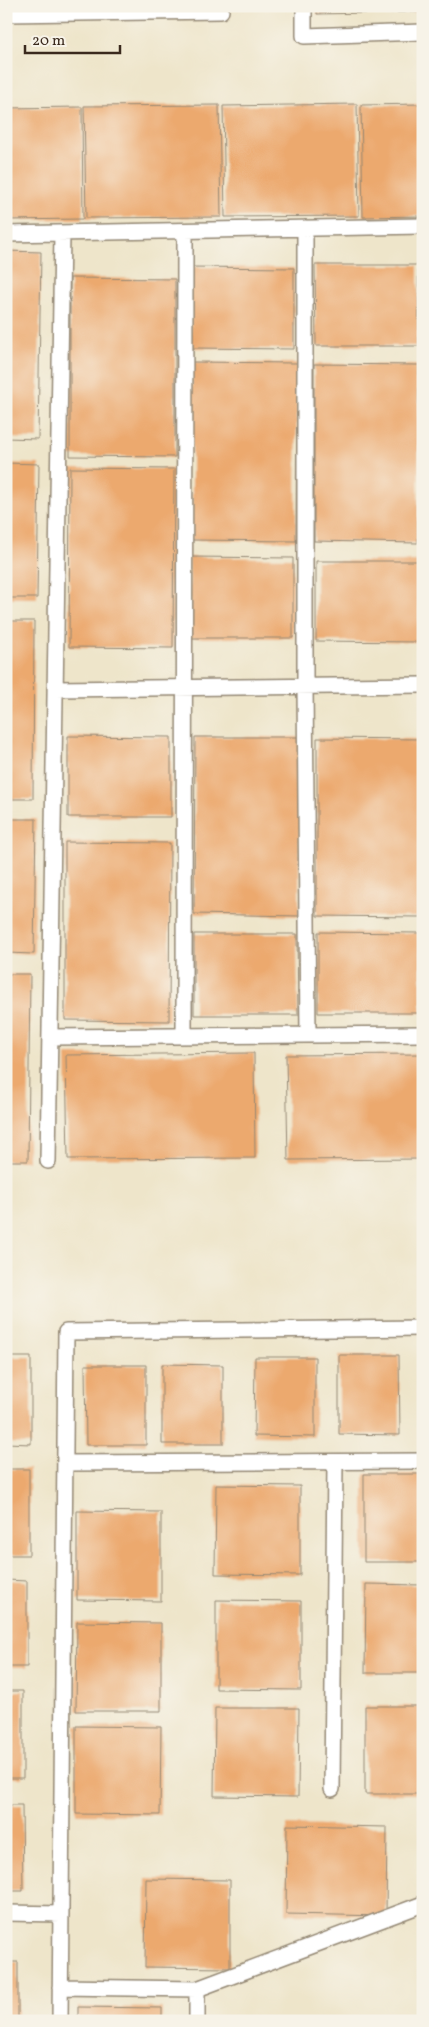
<svg xmlns="http://www.w3.org/2000/svg" width="429" height="2027" font-family="Vollkorn,serif">
  <style>
    .building { fill: #eca96e }
    .lines { fill: none; stroke-linecap: round; stroke-linejoin: round }
    .lane-casing { stroke: #948874; stroke-width: 18 }
    .lane { stroke: #fff; stroke-width: 15 }
  </style>
  <rect width="100%" height="100%" fill="#f7f3e8"/>
  <filter id="ink" filterUnits="userSpaceOnUse"><feTurbulence type="fractalNoise" baseFrequency=".02" numOctaves="2"/><feDisplacementMap in="SourceGraphic" scale="10" xChannelSelector="R" yChannelSelector="G"/><feConvolveMatrix kernelMatrix="1 2 1 2 8 2 1 2 1" color-interpolation-filters="sRGB"/></filter>
  <filter id="wash" filterUnits="userSpaceOnUse"><feTurbulence type="fractalNoise" baseFrequency=".0096" numOctaves="4" result="noise"/><feDisplacementMap in="SourceGraphic" scale="20" xChannelSelector="R" yChannelSelector="G"/><feGaussianBlur stdDeviation="1.12" result="paint"/><feColorMatrix in="noise" values="0 0 0 0 0 0 0 0 0 0 0 0 0 0 0 0 0 1.4 0 .05"/><feComposite in="paint" operator="in"/></filter>
  <g filter="url(#wash)">
    <rect width="100%" height="100%" fill="#eee5ca"/>
    <g id="blocks">
      <!-- building -->
      <path class="building" d="M317 6H423V12L317 14Z
        M357 104 359 216 225 217 223 106Z
        M423 104V216L363 217 361 105Z
        M219 105 221 217 86 218 84 106Z
        M82 107 83 219 6 220V108Z
        M6 251 41 252 38 439 6 438Z
        M315 265H418L419 346H316Z
        M190 267 294 268V349L191 348Z
        M70 278 175 279V457L70 456Z
        M192 362 297 363 296 541 192 540Z
        M314 364 419 365 418 543 314 541Z
        M6 463 39 464 37 598H6Z
        M70 468 174 469 173 648 69 647Z
        M189 557 293 558V638H190Z
        M316 561H419V642L316 641Z
        M6 621H34L33 799H6Z
        M68 736 171 737V817H68Z
        M195 737H300L299 916 194 914Z
        M317 738 422 739 421 917 317 916Z
        M6 819H36L34 954 6 953Z
        M65 842 170 843 169 1021 65 1020Z
        M318 932 421 933V1013H318Z
        M194 934H297L298 1015H194Z
        M6 974H30L28 1161H6Z
        M254 1053 255 1158 68 1159 66 1055Z
        M423 1054V1159L288 1160 286 1055Z
        M339 1355H399L400 1435 339 1434Z
        M6 1357H31V1444L6 1443Z
        M255 1357H315V1437L254 1436Z
        M162 1364 223 1365V1444H162Z
        M85 1365H146V1445H86Z
        M6 1469H29V1555H6Z
        M364 1474H423V1562H364Z
        M216 1485 300 1486V1575L215 1574Z
        M77 1511 161 1512V1601L77 1600Z
        M6 1580 27 1581V1667H6Z
        M366 1584 423 1585V1673H365Z
        M216 1600 301 1601V1690L216 1689Z
        M77 1622 161 1623V1711H76Z
        M6 1691H23V1778H6Z
        M365 1706H423V1794H365Z
        M215 1708H299L298 1797 214 1796Z
        M76 1726 161 1727 160 1815 76 1814Z
        M6 1805H22L23 1891H6Z
        M287 1825 387 1827 386 1916 286 1914Z
        M146 1879 230 1880V1968L145 1967Z
        M6 1962H18V2021H6Z
        M78 2007 162 2008V2021H78Z"/>
    </g>
  </g>
  <g filter="url(#ink)">
    <use href="#blocks" fill-opacity="0" stroke="#948874" stroke-width="1"/>
    <g class="lines">
      <!-- lane casing -->
      <g class="lane-casing">
        <path id="lane" d="M304 6V36L423 32
          M6 14 221 11V6
          M305 228V686L308 1035
          M6 234 423 226
          M55 689 423 685
          M184 1036 185 231
          M50 1037 423 1034
          M48 1161 62 233
          M65 1463 423 1461
          M332 1789 335 1462
          M6 1913 61 1914
          M60 1987 197 1989 423 1904
          M197 1989V2021
          M60 2021 66 1332 423 1328"/>
      </g>
      <!-- lane -->
      <use href="#lane" class="lane"/>
    </g>
  </g>
  <!-- margin -->
  <rect width="429" height="2027" fill="none" stroke="#f7f3e8" stroke-width="25"/>
  <!-- scale -->
  <path d="M25 45v8h95v-8" fill="none" stroke="#3b2a1e" stroke-width="2.5"/>
  <text x="32" y="45" font-size="15" fill="#3b2a1e" stroke="#f7f3e8" stroke-width="4" paint-order="stroke">20 m</text>
</svg>
